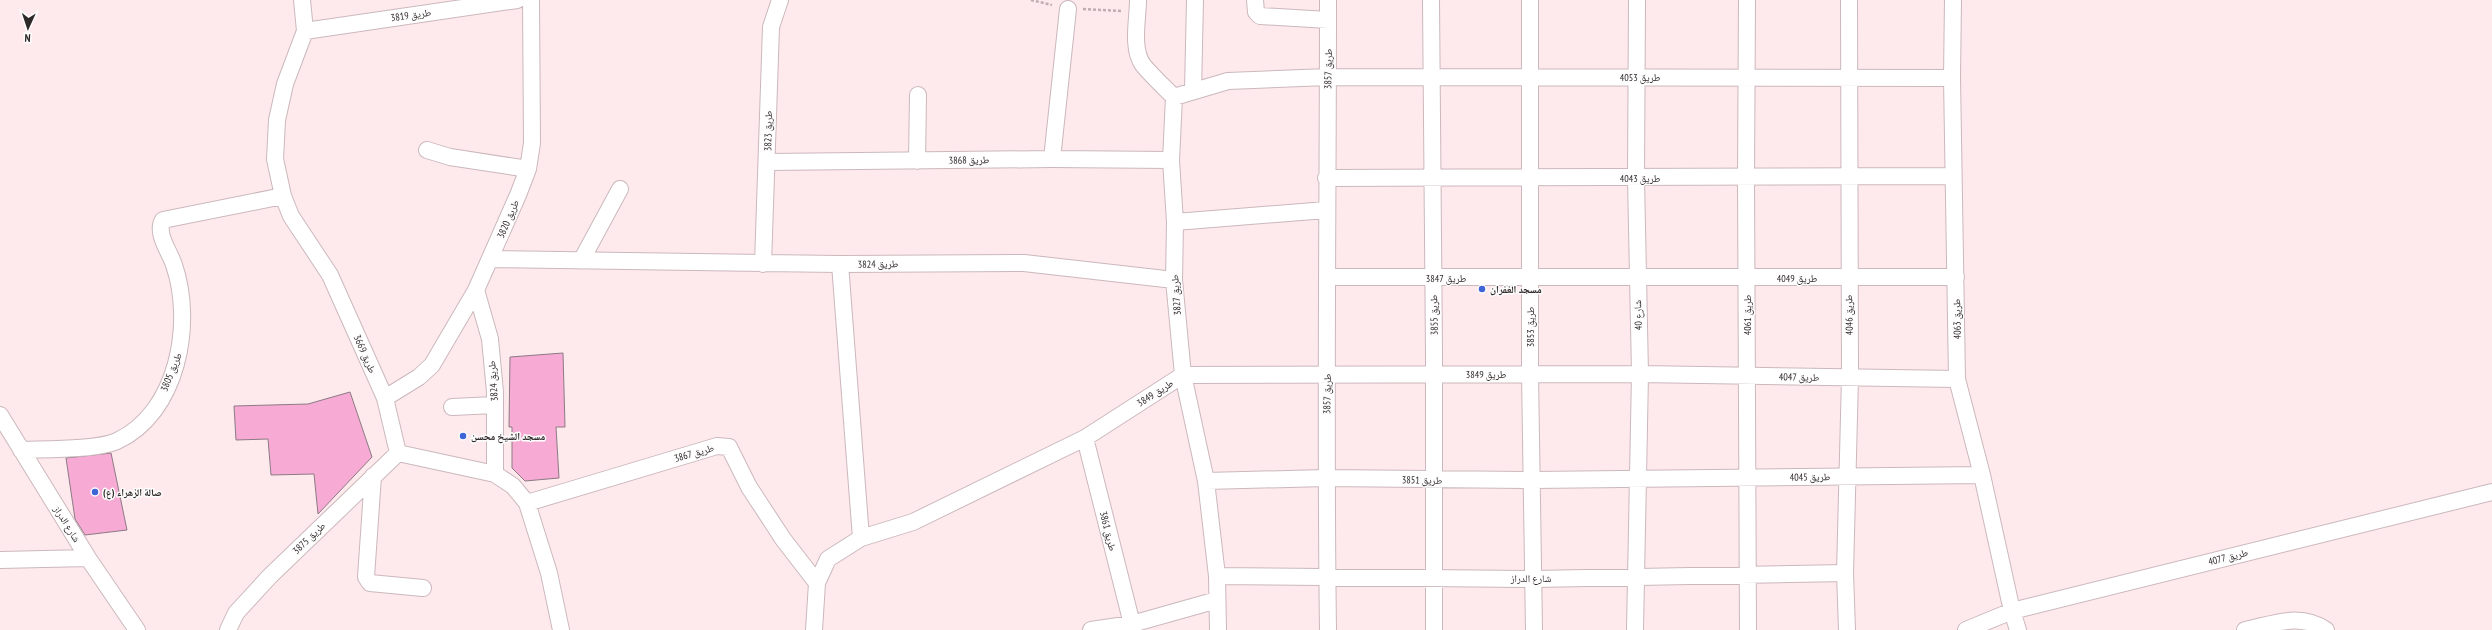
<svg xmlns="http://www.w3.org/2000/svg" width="2492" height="630" font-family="'PT Sans Narrow','Noto Naskh Arabic',sans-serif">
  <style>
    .building { fill: #f6aad4; stroke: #8b7b83 }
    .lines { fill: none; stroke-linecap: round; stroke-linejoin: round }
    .minor-casing { stroke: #cbb8bc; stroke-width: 18 }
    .path { stroke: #beaeb1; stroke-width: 2.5; stroke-dasharray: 3 2; stroke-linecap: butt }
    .minor { stroke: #fff; stroke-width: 16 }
    .poi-dot { fill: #3f64d6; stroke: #fdfdfd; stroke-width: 1.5 }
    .labels { text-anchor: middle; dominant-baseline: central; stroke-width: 3; stroke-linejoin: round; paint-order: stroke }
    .street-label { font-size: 10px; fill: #2f2829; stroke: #fdfdfd }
    .poi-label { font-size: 10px; font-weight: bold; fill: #2f2829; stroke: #fdfdfd; text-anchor: start }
  </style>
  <rect width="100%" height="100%" fill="#feeaed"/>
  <!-- building -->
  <path class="building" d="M563 353 565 427H556L559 478 525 481 512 468V427H509L510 357Z
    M350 392 372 457 318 514 314 474 271 475 268 439 236 440 234 406 308 404Z
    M111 453 127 530 85 535 75 519 66 458Z"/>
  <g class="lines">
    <!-- minor casing -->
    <g class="minor-casing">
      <path id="minor" d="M302 0 305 31 285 84 277 120 275 159 283 196 291 216 330 275 385 398 398 453
        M1138 0C1138 19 1131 48 1143 65 1152 76 1164 87 1174 97L1171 160 1175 222 1174 280 1183 375 1206 481 1217 576 1218 630
        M1255 0 1256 12 1260 16 1328 20
        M1431 0 1434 354V630
        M1530 0V374L1534 630
        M1747 0 1746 178 1748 630
        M1953 0 1952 78 1957 379 1982 475 2012 611 2018 630
        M305 31 517 0
        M1193 91 1195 0
        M1174 97 1228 81 1328 77 1952 78
        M427 150 450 157 528 169
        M1052 159 1068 9
        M917 161 918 95
        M768 162 1052 159 1171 160
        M1326 178 1953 176
        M1175 222 1326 210
        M491 259 840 264 1024 263 1174 280
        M581 261 620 189
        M763 264 771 27 780 0
        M840 264 861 538
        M1328 277H1956
        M476 290 490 339 495 392V474
        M385 398 419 377 432 365 476 290 518 195 528 169 532 143 531 0
        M452 407 495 405
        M0 415 88 558 137 630
        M1085 438 1132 624
        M21 450C46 449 97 450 117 441 178 413 194 323 174 265 170 252 155 233 163 220L283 196
        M398 453 495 474 513 486 527 503 549 573 561 630
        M373 476 366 577 370 583 423 588
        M1206 481 1326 478 1533 480 1982 475
        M527 503 717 446 729 447 749 487 783 539 817 583
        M0 560 88 558
        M1217 576 1535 579 1845 573
        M228 630 236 613 270 576 398 453
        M814 630 817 583 828 559 861 538 913 522 1085 438 1183 375 1640 374 1957 379
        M1091 630 1132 624 1217 600
        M1328 630C1325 420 1328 210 1328 0
        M1635 630 1640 374 1636 178 1637 0
        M1847 630 1845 573 1850 377 1849 0
        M1966 630 2012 611 2492 492
        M2245 630C2274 624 2300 612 2326 630"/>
    </g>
    <!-- path -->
    <path class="path" d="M1031 0 1052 5
      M1083 9 1122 11"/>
    <!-- minor -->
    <use href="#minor" class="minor"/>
  </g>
  <!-- markers -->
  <g class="poi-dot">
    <circle cx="1482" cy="289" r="4"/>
    <circle cx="463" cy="436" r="4"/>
    <circle cx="95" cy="492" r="4"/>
  </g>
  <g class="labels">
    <!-- street labels -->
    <g class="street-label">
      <text transform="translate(411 15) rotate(-8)">طريق 3819</text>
      <text transform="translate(1328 69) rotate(-89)">طريق 3857</text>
      <text x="1640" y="77">طريق 4053</text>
      <text transform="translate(768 131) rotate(-89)">طريق 3823</text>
      <text transform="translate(969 160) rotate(-1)">طريق 3868</text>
      <text x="1640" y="178">طريق 4043</text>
      <text transform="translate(508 219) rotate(-67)">طريق 3820</text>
      <text transform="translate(878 264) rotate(-1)">طريق 3824</text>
      <text x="1446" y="278">طريق 3847</text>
      <text x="1797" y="278">طريق 4049</text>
      <text transform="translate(1176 295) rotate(-94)">طريق 3827</text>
      <text transform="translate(1434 315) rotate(-91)">طريق 3855</text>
      <text transform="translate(1638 315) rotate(-92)">شارع 40</text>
      <text transform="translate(1747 315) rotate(-90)">طريق 4061</text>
      <text transform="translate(1849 315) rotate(-91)">طريق 4046</text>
      <text transform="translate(1957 319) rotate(-91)">طريق 4063</text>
      <text transform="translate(1530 327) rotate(-90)">طريق 3853</text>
      <text transform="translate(365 354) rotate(66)">طريق 3669</text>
      <text transform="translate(171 372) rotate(-68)">طريق 3805</text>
      <text x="1486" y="374">طريق 3849</text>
      <text transform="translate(1799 377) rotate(1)">طريق 4047</text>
      <text transform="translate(493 381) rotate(-94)">طريق 3824</text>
      <text transform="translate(1155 393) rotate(-33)">طريق 3849</text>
      <text transform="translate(1327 394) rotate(-89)">طريق 3857</text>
      <text transform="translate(694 453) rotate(-16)">طريق 3867</text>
      <text transform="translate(1810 477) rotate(-1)">طريق 4045</text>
      <text transform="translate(1422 480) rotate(1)">طريق 3851</text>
      <text transform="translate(67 524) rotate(58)">شارع الدراز</text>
      <text transform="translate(1108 531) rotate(76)">طريق 3861</text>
      <text transform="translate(309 538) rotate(-44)">طريق 3875</text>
      <text transform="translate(2228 557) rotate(-14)">طريق 4077</text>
      <text x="1531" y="578">شارع الدراز</text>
    </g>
    <!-- poi labels -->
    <g class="poi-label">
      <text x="1490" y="289">مسجد الغفران</text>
      <text x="471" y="436">مسجد الشيخ محسن</text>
      <text x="103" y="492">(ع) صالة الزهراء</text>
    </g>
  </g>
  <!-- north arrow -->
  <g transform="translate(28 28) rotate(183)" stroke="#fdfdfd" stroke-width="3" paint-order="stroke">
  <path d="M0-3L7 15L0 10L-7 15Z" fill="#2f2829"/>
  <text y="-6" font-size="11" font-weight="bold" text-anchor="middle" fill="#2f2829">N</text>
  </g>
</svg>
